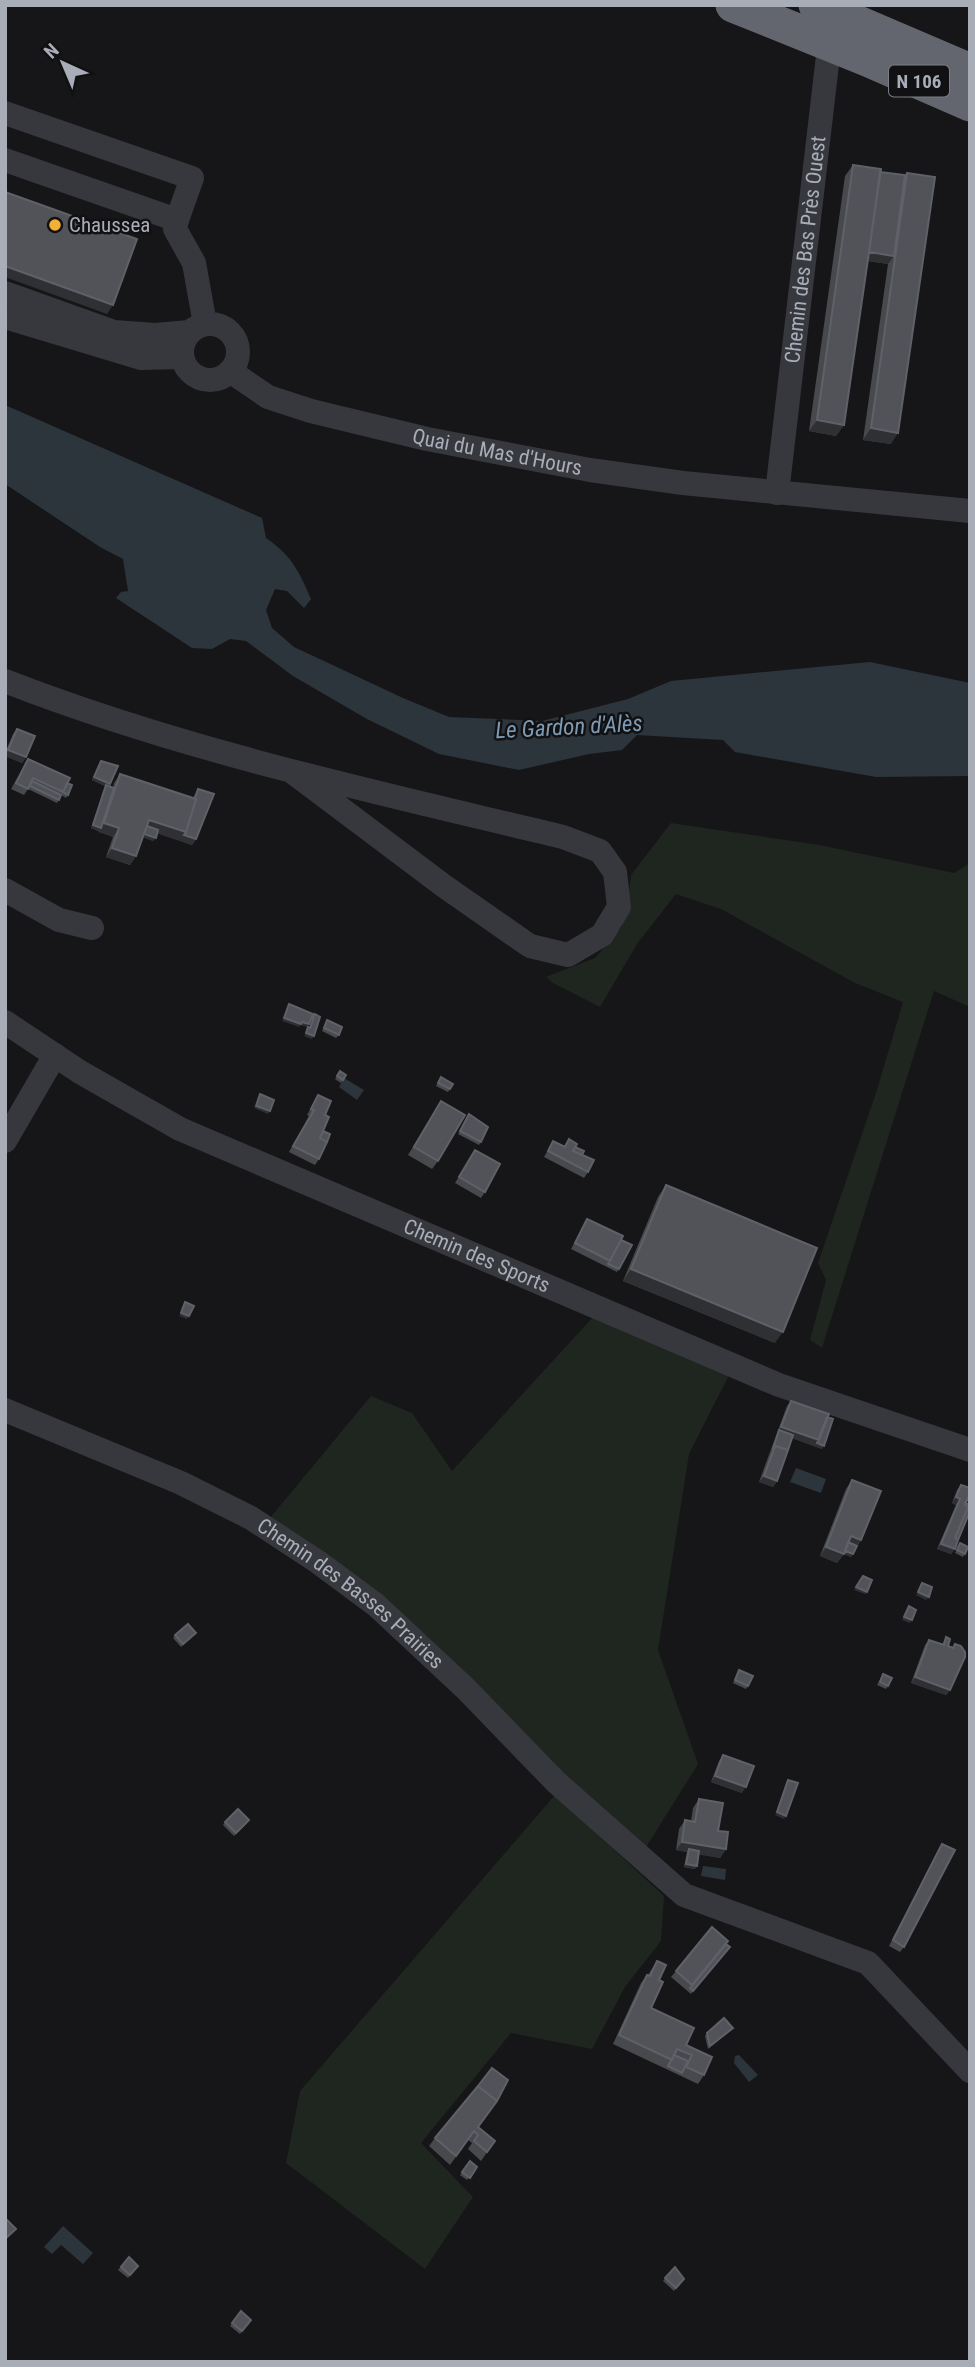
<svg xmlns="http://www.w3.org/2000/svg" width="975" height="2367" font-family="'Roboto Condensed',sans-serif">
  <style>
    .green { fill: #1e261f }
    .water { fill: #2c353c }
    .lines { fill: none; stroke-linecap: round; stroke-linejoin: round }
    .minor { stroke: #37383d; stroke-width: 24 }
    .highway { stroke: #63666e; stroke-width: 35 }
    .wall { fill: #47494d }
    .shaded-wall { fill: #2f3033 }
    .building { fill: #525359; stroke: #5f6168; stroke-width: 2 }
    .poi-dot { fill: #f2b134; stroke: #111113; stroke-width: 2.5 }
    .labels { text-anchor: middle; dominant-baseline: central; stroke-width: 5; stroke-linejoin: round; paint-order: stroke }
    .shield { fill: #111113; stroke: #7b7e86; stroke-width: 2 }
    .shield-label { font-size: 19px; font-weight: bold; fill: #a8adb8 }
    .poi-label { font-size: 21px; fill: #a8adb8; stroke: #111113; text-anchor: start }
    .street-label { font-size: 21px; fill: #a8adb8; stroke: #111113 }
    .water-label { font-size: 23px; font-style: italic; fill: #7f9bb3; stroke: #111113 }
  </style>
  <rect width="100%" height="100%" fill="#161618"/>
  <!-- green -->
  <path class="green" d="M671 823 819 845 954 873 970 863V1007L934 991 822 1348 810 1340 826 1280 818 1263 877 1090 903 1002 855 983 721 909 676 894 637 944 600 1007 553 983 546 977 595 958 621 928 628 900 631 875Z
    M594 1316 730 1373 689 1454 658 1650 698 1764 643 1852 269 1519 371 1396 412 1413 452 1471Z
    M555 1795 664 1896 661 1941 625 1987 592 2049 511 2033 421 2143 473 2197 425 2269 286 2163 300 2091Z"/>
  <!-- water -->
  <path class="water" d="M5 405 262 518 266 538C292 556 299 571 311 599L304 608 287 591 275 589 266 610 272 628 294 647 403 698 449 717 542 721 628 699 671 681 870 662 970 683V776L876 777 735 752 723 740 637 735 622 750 589 754 519 770 439 754 367 719 293 676 246 641 230 639 212 649 192 648 116 598 121 592 128 591 123 559 100 547 5 484Z
    M344 1078 364 1090 357 1100 339 1087Z
    M796 1468 826 1479 821 1493 790 1482Z
    M703 1866 726 1869 725 1880 701 1876Z
    M739 2055 758 2075 749 2082 734 2063 735 2056Z
    M63 2226 93 2253 83 2264 61 2245 52 2254 44 2247Z"/>
  <g class="lines">
    <!-- minor -->
    <g class="minor">
      <path d="M5 113 192 178 177 220 5 160"/>
      <path d="M177 220 175 229 194 263 205 324"/>
      <path d="M5 293 114 332 155 335 190 332"/>
      <path d="M5 317 141 358 182 357"/>
      <circle cx="210" cy="352" r="28"/>
      <path id="s1" d="M230 371 268 397 311 411 427 439 590 470 683 483 970 511"/>
      <path id="s2" d="M777 493 831 30"/>
      <path d="M5 681C185 751 376 792 563 837L600 851 615 872 619 907 602 935 568 955 530 946 444 886 291 771"/>
      <path d="M5 890 59 920 92 928"/>
      <path id="s3" d="M5 1022 80 1072 180 1129 779 1385 970 1450"/>
      <path d="M5 1141 55 1055"/>
      <path id="s4" d="M5 1410 181 1483 251 1518 318 1562 376 1605 466 1689 556 1782 684 1895 868 1963 970 2071"/>
    </g>
    <!-- highway -->
    <path class="highway" d="M733 5 867 59 970 104
      M816 5 970 71"/>
  </g>
  <!-- wall -->
  <path class="wall" d="M853 165 880 172 905 175 907 173 891 444 863 440 888 264 868 261 844 425 836 436 809 431 845 176Z
    M17 729 26 757 22 763 5 756V753L13 734Z
    M28 759 67 783 68 795 66 798 61 795 57 803 28 789 24 795 11 789Z
    M101 761 110 784 109 786 113 787 114 783 120 774 193 798 198 789 196 839 192 845 157 833 153 841 143 837 136 856 130 865 106 857 113 837 91 828 105 786 92 780Z
    M327 1020 339 1035 336 1038 322 1031Z
    M340 1071 346 1075 341 1083 335 1079Z
    M441 1077 453 1084 448 1092 436 1086Z
    M318 1095 325 1115 319 1159 315 1165 289 1152 309 1116 307 1115Z
    M441 1101 438 1161 432 1169 408 1155Z
    M469 1114 481 1142 479 1145 458 1134Z
    M569 1139 582 1155 588 1172 584 1178 544 1157 553 1141 564 1146Z
    M475 1150 485 1192 481 1198 455 1183Z
    M666 1185 775 1343 623 1281 658 1197Z
    M587 1219 621 1240 619 1269 617 1272 571 1249Z
    M791 1401 822 1449 792 1438 777 1481 773 1487 759 1482 787 1406Z
    M852 1480 861 1540 851 1557 844 1554 837 1563 820 1556 846 1489Z
    M961 1485 965 1503 958 1540 955 1549 951 1554 937 1549 956 1505 952 1503 957 1490Z
    M960 1543 965 1554 963 1557 955 1553Z
    M196 1633 181 1647 173 1638 175 1635Z
    M946 1637 948 1646 952 1648 955 1644 950 1690 946 1695 911 1683 925 1645 929 1640 942 1644Z
    M739 1670 748 1686 746 1689 733 1683Z
    M883 1674 888 1686 886 1689 877 1685Z
    M723 1755 742 1793 711 1782 719 1761Z
    M699 1799 718 1831 726 1849 720 1858 699 1854 695 1869 684 1867 687 1852 676 1850 679 1829 685 1820 691 1821 693 1808Z
    M225 1822 247 1823 234 1836 223 1825Z
    M942 1844 904 1947 900 1952 889 1946 938 1850Z
    M728 1941 691 1994 671 1977 676 1971Z
    M657 1961 659 1980 651 2008 686 2045 704 2075 698 2084 613 2044 641 1983 647 1975H648Z
    M733 2028 730 2031 708 2049 705 2036 707 2033Z
    M478 2127 495 2141 481 2161 468 2149 472 2143 468 2140 450 2165 429 2146 435 2138Z
    M470 2161 477 2167 467 2180 460 2175Z
    M129 2257 138 2266 128 2278 118 2270Z
    M675 2267 684 2279 674 2291 663 2281Z
    M241 2311 251 2320 240 2334 230 2326Z"/>
  <!-- shaded-wall -->
  <path class="shaded-wall" d="M867 252 894 256 888 264 861 260Z
    M5 266 113 305 107 314 5 277Z
    M817 420 844 425 836 436 809 431Z
    M871 428 898 433 891 444 863 440Z
    M8 750 26 757 22 763 5 756Z
    M94 777 110 784 108 787 92 780Z
    M149 820 186 832 196 839 192 845 144 829Z
    M104 823 119 828 113 837 98 832Z
    M93 825 101 828 99 831 91 828Z
    M142 833 156 838 153 841 140 836Z
    M112 848 136 856 130 865 106 857Z
    M284 1018 302 1022 309 1024 307 1027 300 1025 299 1027 282 1021Z
    M306 1033 314 1036 312 1039 304 1036Z
    M256 1106 270 1111 268 1114 254 1108Z
    M631 1269 783 1332 775 1343 623 1281Z
    M181 1313 189 1316 187 1319 179 1316Z
    M781 1427 819 1440 824 1446 822 1449 778 1433 779 1430 777 1433Z
    M764 1476 777 1481 773 1487 759 1482Z
    M956 1497 960 1499 956 1505 952 1503Z
    M851 1536 861 1540 855 1549 846 1545Z
    M941 1544 955 1549 951 1554 937 1549Z
    M826 1547 843 1550 853 1554 851 1557 844 1554 837 1563 820 1556Z
    M856 1587 867 1592 865 1594 854 1590Z
    M918 1592 929 1597 926 1600 916 1595Z
    M904 1617 912 1620 910 1623 902 1620Z
    M915 1677 950 1690 946 1695 911 1683Z
    M715 1776 746 1787 742 1793 711 1782Z
    M777 1812 786 1816 784 1819 775 1815Z
    M682 1842 726 1849 720 1858 688 1853 689 1849 687 1852 676 1850Z
    M686 1864 697 1866 695 1869 684 1867Z"/>
  <!-- building -->
  <path class="building" d="M853 165 881 169 844 425 817 420Z
    M880 172 905 175 894 256 869 252Z
    M907 173 935 177 898 433 871 428Z
    M5 192 137 239 113 305 5 266Z
    M17 729 35 736 26 757 8 750Z
    M28 759 70 778 63 792 33 778 28 789 16 783Z
    M101 761 118 766 110 784 94 777Z
    M120 774 196 799 186 832 149 820 136 856 112 848 119 828 104 823Z
    M32 781 61 795 59 800 30 786Z
    M67 783 72 785 68 795 63 792Z
    M106 785 114 788 101 828 93 825Z
    M198 789 214 794 196 839 184 835 186 832 196 799 195 798Z
    M147 826 158 830 156 838 144 834Z
    M289 1004 313 1014 309 1024 302 1022 301 1024 284 1018Z
    M315 1014 320 1017 314 1036 306 1033 308 1027 310 1028Z
    M327 1020 342 1027 339 1035 324 1028Z
    M340 1071 346 1075 343 1080 337 1076Z
    M441 1077 453 1084 450 1089 438 1083Z
    M260 1094 274 1100 270 1111 256 1106Z
    M318 1095 331 1101 325 1115 329 1117 320 1138 327 1142 319 1159 293 1146 314 1110 311 1109Z
    M441 1101 465 1115 438 1161 414 1147Z
    M469 1114 488 1127 481 1142 460 1131Z
    M323 1131 330 1134 327 1142 320 1138Z
    M569 1139 577 1144 573 1151 594 1160 588 1172 548 1151 553 1141 565 1147Z
    M575 1147 584 1151 582 1155 573 1151Z
    M475 1150 500 1164 485 1192 459 1177Z
    M666 1185 817 1248 783 1332 631 1269Z
    M587 1219 623 1236 610 1261 575 1243Z
    M621 1240 632 1245 619 1269 608 1264Z
    M185 1302 194 1306 189 1316 181 1313Z
    M791 1401 829 1414 819 1440 781 1427Z
    M827 1417 833 1419 824 1446 817 1443Z
    M779 1430 793 1435 788 1450 775 1446 773 1449Z
    M775 1446 788 1450 777 1481 764 1476Z
    M852 1480 881 1491 861 1540 851 1536 844 1554 826 1547Z
    M961 1485 970 1488V1493L965 1505 968 1507 955 1538 958 1540 955 1549 941 1544 960 1499 956 1497Z
    M965 1503 970 1505V1511L958 1540 955 1538 968 1507 965 1505Z
    M848 1542 857 1546 853 1554 845 1551Z
    M960 1543 968 1547 965 1554 957 1550Z
    M863 1576 872 1580 867 1592 856 1587Z
    M922 1583 932 1587 929 1597 918 1592Z
    M909 1606 916 1610 912 1620 904 1617Z
    M188 1624 196 1633 183 1644 175 1635Z
    M946 1637 950 1639 948 1646 953 1648 955 1644 961 1646 965 1652V1657L950 1690 915 1677 929 1640 944 1645Z
    M739 1670 753 1676 748 1686 735 1680Z
    M883 1674 892 1678 888 1686 880 1682Z
    M723 1755 754 1766 746 1787 715 1776Z
    M788 1780 798 1783 786 1816 777 1812Z
    M699 1799 723 1803 718 1831 728 1832 726 1849 682 1842 685 1820 695 1822Z
    M238 1809 249 1820 236 1833 225 1822Z
    M942 1844 955 1850 904 1947 893 1940Z
    M689 1849 699 1851 697 1866 686 1864Z
    M712 1927 728 1941 692 1985 676 1971Z
    M726 1944 730 1947 693 1991 690 1988Z
    M657 1961 666 1965 659 1980 663 1982 651 2008 694 2028 686 2045 712 2057 704 2075 686 2067 692 2055 677 2049 672 2060 619 2035 647 1975 650 1976Z
    M724 2018 733 2028 710 2046 707 2033Z
    M674 2055 688 2061 682 2073 668 2066Z
    M492 2068 508 2080 497 2101 478 2086Z
    M478 2086 497 2101 478 2127 495 2141 487 2152 474 2141 478 2135 474 2131 456 2156 435 2138Z
    M470 2161 477 2167 470 2178 462 2172Z
    M5 2218 16 2229 5 2239Z
    M129 2257 138 2266 130 2275 121 2267Z
    M675 2267 684 2279 676 2288 665 2278Z
    M241 2311 251 2320 242 2331 232 2323Z"/>
  <!-- markers -->
  <circle class="poi-dot" cx="55" cy="225" r="7"/>
  <g class="labels">
    <!-- shield labels -->
    <rect class="shield" x="889" y="65.5" width="60" height="31" rx="5"/>
    <g class="shield-label">
      <text x="919" y="81">N 106</text>
    </g>
    <!-- poi labels -->
    <g class="poi-label">
      <text x="69" y="225">Chaussea</text>
    </g>
    <!-- street labels -->
    <g class="street-label">
      <text stroke="none"><textPath href="#s2" startOffset="245">Chemin des Bas Près Ouest</textPath></text>
      <text stroke="none"><textPath href="#s1" startOffset="282">Quai du Mas d'Hours</textPath></text>
      <text stroke="none"><textPath href="#s3" startOffset="528">Chemin des Sports</textPath></text>
      <text stroke="none"><textPath href="#s4" startOffset="394">Chemin des Basses Prairies</textPath></text>
    </g>
    <!-- water labels -->
    <g class="water-label">
      <text transform="translate(569 727) rotate(-3)">Le Gardon d'Alès</text>
    </g>
  </g>
  <!-- border -->
  <rect width="975" height="2367" fill="none" stroke="#a8adb8" stroke-width="14"/>
  <!-- north arrow -->
  <g transform="translate(63 63) rotate(316)" stroke="#111113" stroke-width="5" paint-order="stroke">
  <path d="M0-5L12 26L0 18L-12 26Z" fill="#a8adb8"/>
  <text y="-10" font-size="19" font-weight="bold" text-anchor="middle" fill="#a8adb8">N</text>
  </g>
</svg>
